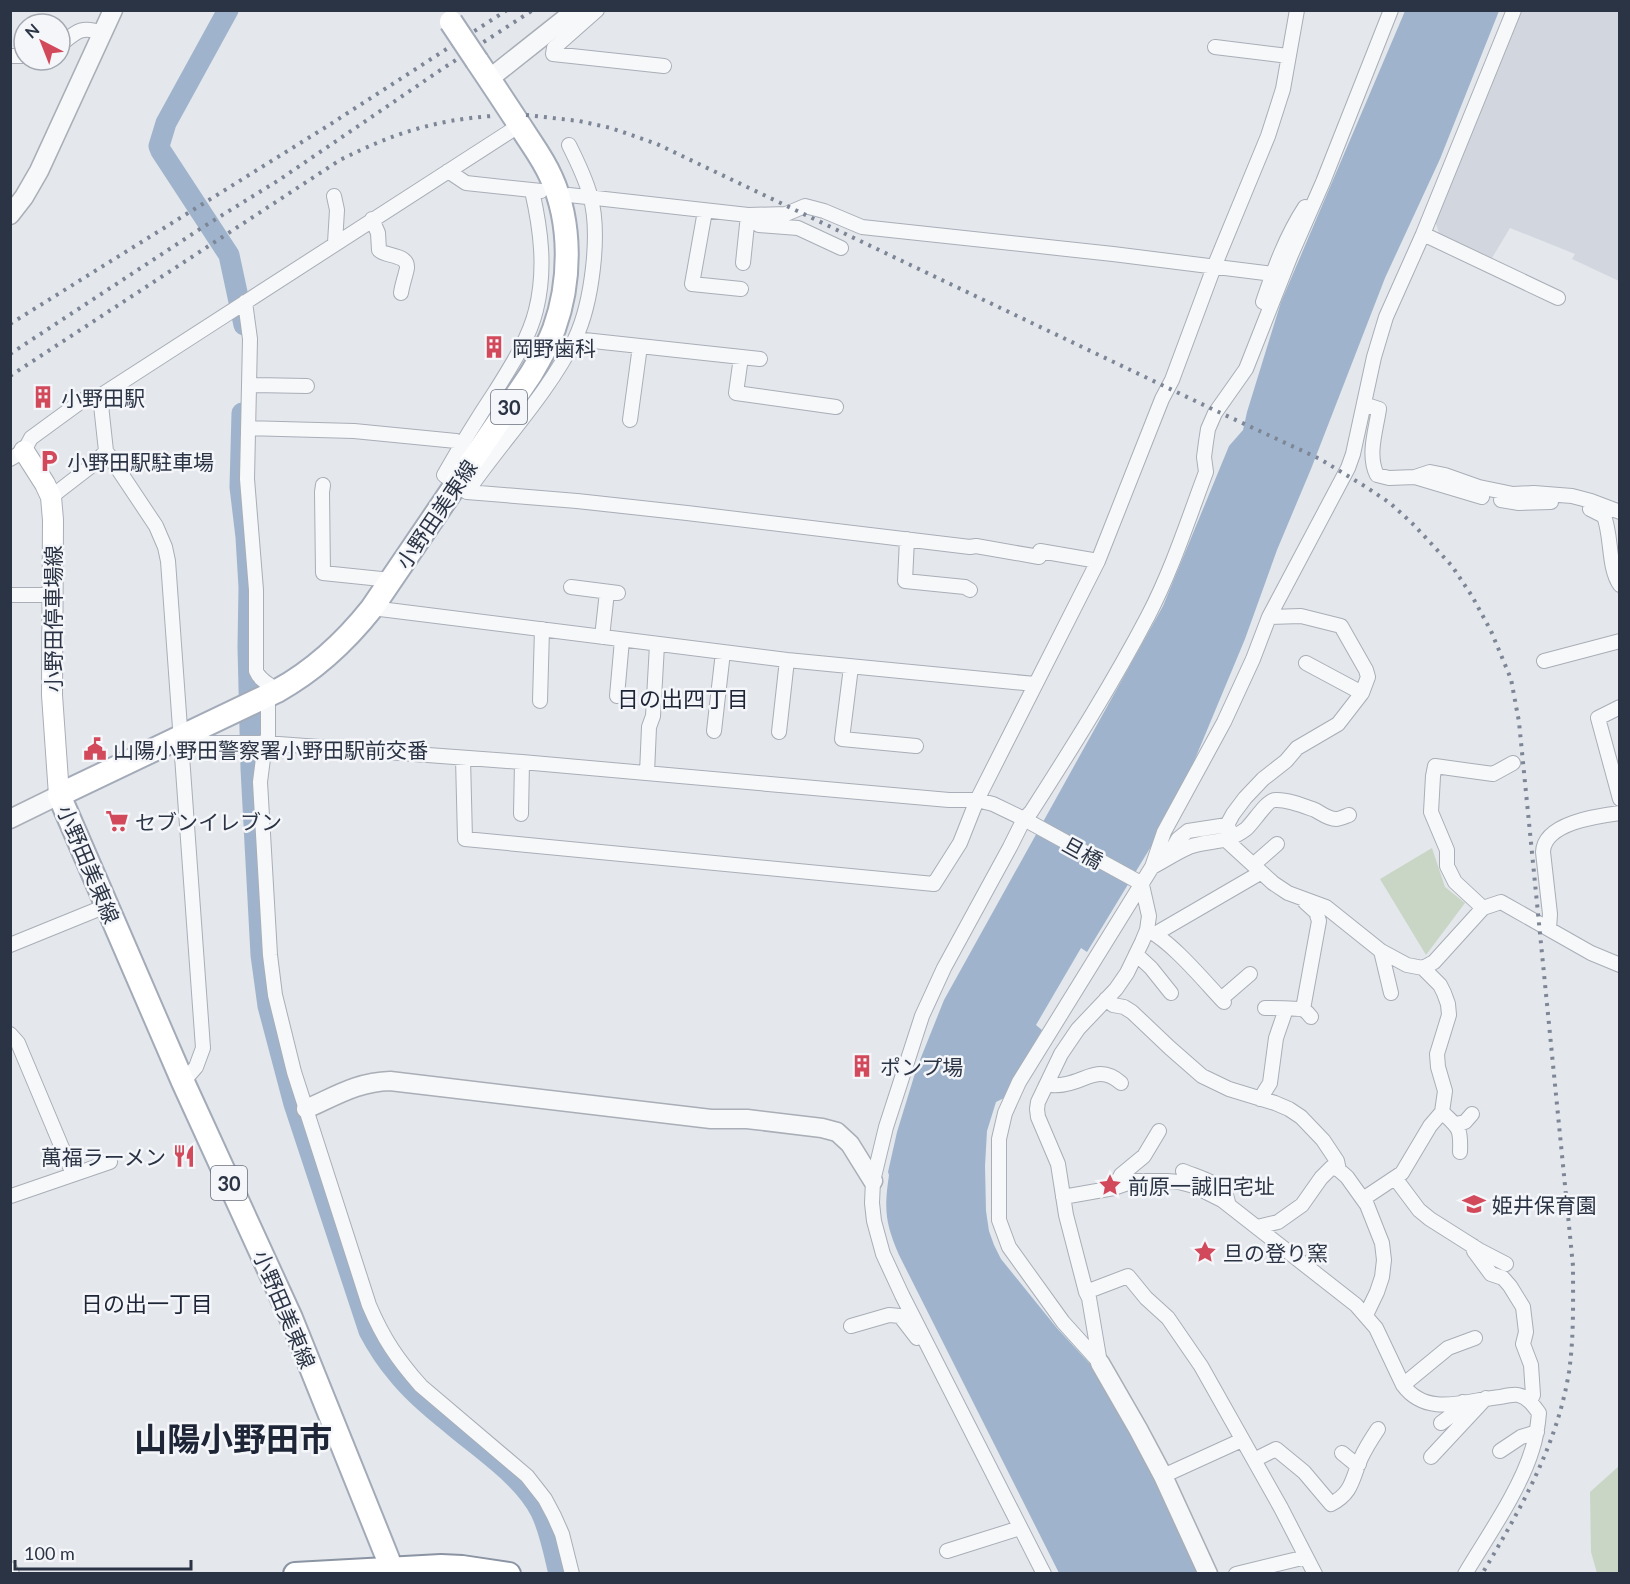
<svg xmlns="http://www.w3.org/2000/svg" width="1630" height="1584" font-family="Lato,'Noto Sans JP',sans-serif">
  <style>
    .built { fill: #d2d6de }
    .green { fill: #c9d6c5 }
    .water { fill: #9fb4cc }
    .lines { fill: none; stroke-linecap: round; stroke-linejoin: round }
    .river { stroke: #9fb4cc; stroke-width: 21 }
    .minor-casing { stroke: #a9aeb7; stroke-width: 16 }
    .tertiary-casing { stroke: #a9aeb7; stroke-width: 21 }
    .secondary-casing { stroke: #a9aeb7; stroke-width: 22 }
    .primary-casing { stroke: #a3abb8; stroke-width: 26 }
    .trunk-casing { stroke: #8b94a3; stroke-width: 26 }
    .minor { stroke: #f7f8fa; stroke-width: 14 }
    .tertiary { stroke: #f7f8fa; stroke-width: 18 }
    .secondary { stroke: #fff; stroke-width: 20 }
    .primary { stroke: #fff; stroke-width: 22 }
    .trunk { stroke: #fff; stroke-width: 22 }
    .rail { stroke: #7d8696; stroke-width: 4; stroke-dasharray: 3 6; stroke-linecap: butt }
    .primary-bridge-casing { stroke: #a3abb8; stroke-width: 26; stroke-linecap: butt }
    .primary-bridge { stroke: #fff; stroke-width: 22 }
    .labels { text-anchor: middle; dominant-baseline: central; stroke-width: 5; stroke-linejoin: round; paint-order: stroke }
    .shield { fill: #f4f6f9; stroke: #676e7b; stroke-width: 1.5 }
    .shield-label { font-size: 20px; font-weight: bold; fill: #2b3445 }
    .poi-label { font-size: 21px; fill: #2b3445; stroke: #f4f6f9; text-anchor: start }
    .street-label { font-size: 21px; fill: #2b3445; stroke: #f4f6f9 }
    .neighbourhood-label { font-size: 22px; fill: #1d2536; stroke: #f4f6f9 }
    .town-label { font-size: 33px; font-weight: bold; fill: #1d2536; stroke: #f4f6f9 }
  </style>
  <rect width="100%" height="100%" fill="#e4e7ec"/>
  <!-- built -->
  <path class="built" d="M1522 11H1619V281L1572 259 1575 254 1510 228 1492 258 1439 233 1435 221Z"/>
  <!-- green -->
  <path class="green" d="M1432 848 1445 887 1465 903 1426 955 1380 879Z
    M1619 1466V1573H1597L1591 1552 1590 1492Z"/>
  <!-- water -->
  <path class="water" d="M1405 11H1499L1440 159 1385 278 1311 469 1277 550 1245 639 1175 807 1087 952 1081 948 1036 1025 1042 1030 1013 1079 1004 1098 996 1102 987 1131 985 1166 986 1211 989 1231 994 1245 1001 1259 1056 1327 1091 1365 1144 1455 1199 1573H1059L899 1255C885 1222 884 1210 889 1175L888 1172 897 1132 916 1070 944 1000 1163 606 1229 446 1243 430 1247 412 1281 302Z"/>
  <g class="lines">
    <!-- river -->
    <path class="river" d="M228 10 166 123 159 146 161 151 229 255 244 325
      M242 413 240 487 246 537 249 587 248 647 251 769 261 955 268 1006 294 1104 369 1331C377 1346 386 1360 397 1373 412 1392 431 1408 450 1423 480 1449 523 1476 541 1512 550 1531 554 1553 559 1574"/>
    <!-- minor casing -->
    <g class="minor-casing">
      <path id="minor" d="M597 10 554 48 553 54 664 66
        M60 45C76 32 81 25 102 33
        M1215 47 1288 56
        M10 56H24
        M448 171 466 183 541 191
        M532 191C541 230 546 270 536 310 529 339 511 366 495 392 477 419 460 447 444 475L467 492 577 501 687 513 970 547 976 546 1039 557 1040 551 1098 561
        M569 195 748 215 786 214 805 206 824 211 862 227 1113 254 1273 274
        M334 196 337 210 335 243
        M705 211 692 284 741 289
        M756 215 759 225 798 228 841 248
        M372 219 378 233 379 250C386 257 408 254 407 268 406 274 402 285 401 293
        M1423 234 1558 298
        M743 263 748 215
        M245 302 250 339 247 479 256 590V671C260 681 270 684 277 691
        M1263 302C1274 269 1286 236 1305 207
        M575 339 760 359
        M741 357 736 393 836 407
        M250 385 307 386
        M100 396 106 451 156 526 165 547 168 561 203 1048 196 1067 183 1082
        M1364 404 1379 409C1376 430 1367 455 1377 475L1389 478 1415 477 1430 472 1445 475 1479 487 1513 494 1534 493 1572 496 1591 501 1620 512
        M630 420 640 346
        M249 428 354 431 456 441 462 444
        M10 459 24 451 31 438 83 400 92 395 100 396 520 125
        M1415 477 1482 497
        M323 485 322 492 323 573 391 580
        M467 492C502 441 547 395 575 339 592 303 601 233 590 195 585 177 577 161 569 145
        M51 497 95 463 106 451
        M1501 500 1519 503 1551 502
        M1590 509 1604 516C1612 537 1608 568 1620 585
        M907 539 905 581 965 587 970 590
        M571 587 618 593
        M10 595H52
        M372 608 787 660 1035 684
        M602 637 607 592
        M1544 661 1620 641
        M1306 663 1362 693
        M851 667 842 739 916 746
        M268 695V736L265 743 260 782 270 955 275 995 294 1072 369 1305C383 1338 397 1359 421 1386L527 1476 545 1499 554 1516 562 1534 572 1574
        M617 696 622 640
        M540 701 542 629
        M1620 707 1598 718 1620 799
        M714 731 723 652
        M779 732 787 660
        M183 737 209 743H265L522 762 949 800H977L993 804 1024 819 1137 881 1142 885 1149 916 1147 930 1142 942 1127 973 1116 989 1078 1029 1061 1054 1038 1102 1037 1109 1038 1117 1058 1164 1066 1215 1086 1292 1089 1298 1100 1363
        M463 758 465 839 934 884 960 843 977 800 1098 561 1162 399 1172 380 1214 267 1268 136 1283 89 1297 10
        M647 773 649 727 653 716 657 645
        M521 814 522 762
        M1233 836 1227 825 1233 814 1245 798 1263 779 1286 761 1297 748 1338 724 1362 693 1368 677 1366 670 1341 626 1301 616 1269 617
        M1226 840 1273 883 1288 893 1326 907 1381 951 1407 965 1423 968 1440 985 1444 993 1448 1004 1449 1015 1437 1054 1438 1067 1445 1091 1442 1112 1430 1126 1402 1173 1363 1199
        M1163 858 1171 851 1178 839 1188 831 1227 825
        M1253 865 1277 844
        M1152 867C1164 861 1177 852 1189 847 1211 839 1225 845 1246 829 1253 823 1267 800 1275 800 1287 799 1304 806 1315 810 1321 813 1328 819 1336 819 1340 819 1346 816 1349 815
        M1483 908 1455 882 1447 866V850L1431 812 1433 776 1435 766 1493 774 1513 763
        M1549 929 1550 914 1543 852C1544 823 1597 816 1620 813
        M1149 931C1172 942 1205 982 1224 1002
        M1155 934 1260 873
        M10 945 106 906
        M1381 951 1391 993
        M1136 954 1151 968 1171 993
        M1423 968 1434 962 1483 908 1501 902 1591 953 1620 965
        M1106 999 1113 1005 1124 1007 1132 1012 1170 1048 1202 1076 1229 1089 1275 1103 1289 1109 1301 1117 1323 1140 1337 1161 1339 1170 1347 1177 1367 1205 1382 1243 1384 1260 1382 1277 1377 1292 1366 1315
        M1221 999 1250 974
        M1265 1008C1272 1008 1299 1008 1304 1010 1307 1012 1309 1014 1311 1017
        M1303 1009 1319 921 1316 912 1305 902
        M10 1034 18 1043 73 1174
        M1046 1085C1053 1085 1059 1086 1066 1084 1089 1079 1100 1065 1121 1083
        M1260 1099 1270 1083 1276 1038 1286 1009
        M1442 1112C1459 1128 1461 1128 1460 1152
        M1456 1124 1465 1122 1472 1114
        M1183 1171C1199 1178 1225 1183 1228 1202
        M1395 1178 1419 1210 1430 1219 1479 1250 1506 1264
        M1114 1188 1121 1175 1144 1156 1159 1131
        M11 1196 110 1162
        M1063 1197 1114 1188 1134 1181H1167L1179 1182 1194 1186 1222 1200 1356 1305 1376 1328 1403 1385C1427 1418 1467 1400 1500 1397 1505 1396 1513 1394 1518 1395 1528 1397 1534 1406 1539 1413 1538 1425 1536 1438 1532 1450 1520 1490 1487 1537 1465 1574
        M1257 1227 1278 1222 1302 1205 1321 1178 1332 1167 1339 1170
        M1473 1246 1474 1251 1491 1274 1503 1278 1510 1286 1523 1307 1526 1332 1523 1344 1531 1365 1533 1395 1530 1401
        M1086 1292 1128 1276 1146 1298 1168 1318 1201 1366 1281 1508 1315 1574
        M851 1326 889 1315 900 1316 917 1338
        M1100 1363 1063 1322 1009 1247 999 1220V1139L1005 1113 1019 1082 1152 867 1164 832 1224 722 1253 659 1269 617 1348 468 1353 454 1374 357 1386 317 1423 234 1514 10
        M1403 1385 1448 1348 1475 1338
        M1441 1423 1456 1412 1463 1402
        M1500 1451 1521 1437 1537 1432
        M1342 1453 1353 1462 1359 1464
        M1431 1457 1486 1398
        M1254 1460 1276 1449 1304 1472 1331 1504C1353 1493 1352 1478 1361 1458 1366 1447 1372 1438 1378 1429
        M1163 1476 1242 1440
        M947 1551 1020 1528
        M10 1569 12 1574
        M1044 1574 902 1295 883 1254 874 1221 872 1203 873 1181 886 1127 922 1016 944 968 1010 847 1024 819 1031 812C1072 748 1113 683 1148 616 1172 570 1188 520 1206 472L1204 457 1206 442 1208 429 1215 413 1246 369 1291 255 1323 182 1391 10
        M1236 1574 1306 1557"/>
    </g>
    <!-- tertiary casing -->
    <g class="tertiary-casing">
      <path id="tertiary" d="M489 79 576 10
        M10 215 24 197 39 171 113 10
        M10 819 59 795
        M306 1109C336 1096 357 1082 390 1081L711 1119H747L822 1128 837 1132 850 1144 873 1181
        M1100 1363 1138 1429 1163 1476 1208 1574"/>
    </g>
    <!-- secondary casing -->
    <g class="secondary-casing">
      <path id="secondary" d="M24 451 45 484 51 497 53 520 52 695 59 795"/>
    </g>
    <!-- primary casing -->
    <g class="primary-casing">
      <path id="primary" d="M394 1574 291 1318 183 1082 59 795 277 691C315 670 345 642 372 608L531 374C540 359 548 345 554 329 571 282 572 223 551 177 545 163 536 150 528 138 511 112 494 86 477 61"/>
    </g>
    <!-- trunk casing -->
    <g class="trunk-casing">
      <path id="trunk" d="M295 1574 441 1566 462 1567 509 1574"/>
    </g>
    <!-- minor -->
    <use href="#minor" class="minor"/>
    <!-- tertiary -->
    <use href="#tertiary" class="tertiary"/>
    <!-- secondary -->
    <use href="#secondary" class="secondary"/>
    <!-- primary -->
    <use href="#primary" class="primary"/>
    <!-- trunk -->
    <use href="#trunk" class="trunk"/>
    <!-- rail -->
    <path class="rail" d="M526 115 579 121 611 128 657 144 1210 408 1320 459 1366 487 1390 503 1414 525 1452 566 1472 596 1491 631 1511 679 1519 722 1573 1266C1573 1302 1574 1337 1569 1372 1557 1446 1520 1510 1482 1574
      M10 324 326 127 507 10
      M10 354 203 227 279 180 442 69 533 10
      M10 376 340 160C392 134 434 120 492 116"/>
    <!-- primary-bridge casing -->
    <g class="primary-bridge-casing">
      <path id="primary-bridge" d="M451 22 477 61"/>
    </g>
    <!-- primary-bridge -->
    <use href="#primary-bridge" class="primary-bridge"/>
  </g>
  <!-- icons -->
  <defs>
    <g id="building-bare" transform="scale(1.8)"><path d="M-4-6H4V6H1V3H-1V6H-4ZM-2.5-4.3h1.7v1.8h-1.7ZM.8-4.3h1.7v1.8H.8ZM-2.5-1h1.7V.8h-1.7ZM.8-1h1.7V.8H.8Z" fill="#d1495b" stroke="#f4f6f9" stroke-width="2.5" paint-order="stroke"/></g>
    <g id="parking-bare" transform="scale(1.8)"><path d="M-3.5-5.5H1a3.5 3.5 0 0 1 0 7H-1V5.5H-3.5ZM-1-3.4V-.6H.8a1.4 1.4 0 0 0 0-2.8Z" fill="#d1495b" stroke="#f4f6f9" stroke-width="2.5" paint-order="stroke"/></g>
    <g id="civic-bare" transform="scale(1.8)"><path d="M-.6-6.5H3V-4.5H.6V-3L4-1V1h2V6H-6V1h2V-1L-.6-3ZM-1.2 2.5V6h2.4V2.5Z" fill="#d1495b" stroke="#f4f6f9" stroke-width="2.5" paint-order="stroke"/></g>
    <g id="supermarket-bare" transform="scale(1.8)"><path d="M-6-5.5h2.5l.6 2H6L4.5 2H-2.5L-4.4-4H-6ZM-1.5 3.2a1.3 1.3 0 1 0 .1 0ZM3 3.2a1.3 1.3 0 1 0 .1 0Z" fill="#d1495b" stroke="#f4f6f9" stroke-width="2.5" paint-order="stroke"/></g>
    <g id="restaurant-bare" transform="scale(1.8)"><path d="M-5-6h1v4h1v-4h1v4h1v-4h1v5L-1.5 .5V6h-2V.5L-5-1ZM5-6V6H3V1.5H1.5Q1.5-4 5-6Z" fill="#d1495b" stroke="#f4f6f9" stroke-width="2.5" paint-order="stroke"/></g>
    <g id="sight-bare" transform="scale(1.8)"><path d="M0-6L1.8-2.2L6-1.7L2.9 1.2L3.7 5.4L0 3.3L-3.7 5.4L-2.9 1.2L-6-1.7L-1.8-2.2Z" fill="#d1495b" stroke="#f4f6f9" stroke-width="2.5" paint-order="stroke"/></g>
    <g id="school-bare" transform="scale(1.8)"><path d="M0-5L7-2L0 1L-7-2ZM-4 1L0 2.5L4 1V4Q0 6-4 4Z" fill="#d1495b" stroke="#f4f6f9" stroke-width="2.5" paint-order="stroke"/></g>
  </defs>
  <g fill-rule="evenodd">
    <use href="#building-bare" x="494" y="347"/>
    <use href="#building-bare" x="43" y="397"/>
    <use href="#parking-bare" x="49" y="461"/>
    <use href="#civic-bare" x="95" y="749"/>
    <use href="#supermarket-bare" x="117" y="821"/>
    <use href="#building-bare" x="862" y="1066"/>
    <use href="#restaurant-bare" x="184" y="1156"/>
    <use href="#sight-bare" x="1110" y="1185"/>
    <use href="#school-bare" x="1474" y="1204"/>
    <use href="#sight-bare" x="1205" y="1252"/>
  </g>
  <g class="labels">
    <!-- shield labels -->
    <g class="shield">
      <rect x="491" y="390" width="36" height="34" rx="4.5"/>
      <rect x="211" y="1166" width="36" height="34" rx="4.5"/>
    </g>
    <g class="shield-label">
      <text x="509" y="407">30</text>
      <text x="229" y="1183">30</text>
    </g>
    <!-- poi labels -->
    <g class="poi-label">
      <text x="512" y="347">岡野歯科</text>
      <text x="61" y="397">小野田駅</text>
      <text x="67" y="461">小野田駅駐車場</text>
      <text x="113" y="749">山陽小野田警察署小野田駅前交番</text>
      <text x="135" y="821">セブンイレブン</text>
      <text x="880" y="1066">ポンプ場</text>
      <text x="166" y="1156" text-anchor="end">萬福ラーメン</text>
      <text x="1128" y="1185">前原一誠旧宅址</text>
      <text x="1492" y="1204">姫井保育園</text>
      <text x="1223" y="1252">旦の登り窯</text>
    </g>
    <!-- street labels -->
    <g class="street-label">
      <text transform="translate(436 514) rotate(-56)">小野田美東線</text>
      <text transform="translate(52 619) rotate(-90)">小野田停車場線</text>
      <text transform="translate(1083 852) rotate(29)">旦橋</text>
      <text transform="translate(89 864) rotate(67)">小野田美東線</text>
      <text transform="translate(285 1309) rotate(67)">小野田美東線</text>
    </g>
    <!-- neighbourhood labels -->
    <g class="neighbourhood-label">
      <text x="683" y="698">日の出四丁目</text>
      <text x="147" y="1303">日の出一丁目</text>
    </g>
    <!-- town labels -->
    <g class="town-label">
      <text x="233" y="1438">山陽小野田市</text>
    </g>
  </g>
  <!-- border -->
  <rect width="1630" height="1584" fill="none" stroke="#2b3445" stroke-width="24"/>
  <!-- north arrow -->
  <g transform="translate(42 42) rotate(318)"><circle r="28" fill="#f4f6f9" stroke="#a4a8b1" stroke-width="1.5"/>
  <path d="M0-4.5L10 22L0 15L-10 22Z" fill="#d1495b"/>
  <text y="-9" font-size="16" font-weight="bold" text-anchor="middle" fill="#2b3445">N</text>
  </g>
  <!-- scale -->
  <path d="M15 1560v9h176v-9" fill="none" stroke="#2b3445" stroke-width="3"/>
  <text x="24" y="1560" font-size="18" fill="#2b3445" stroke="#f4f6f9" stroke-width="4.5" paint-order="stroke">100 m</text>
</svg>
